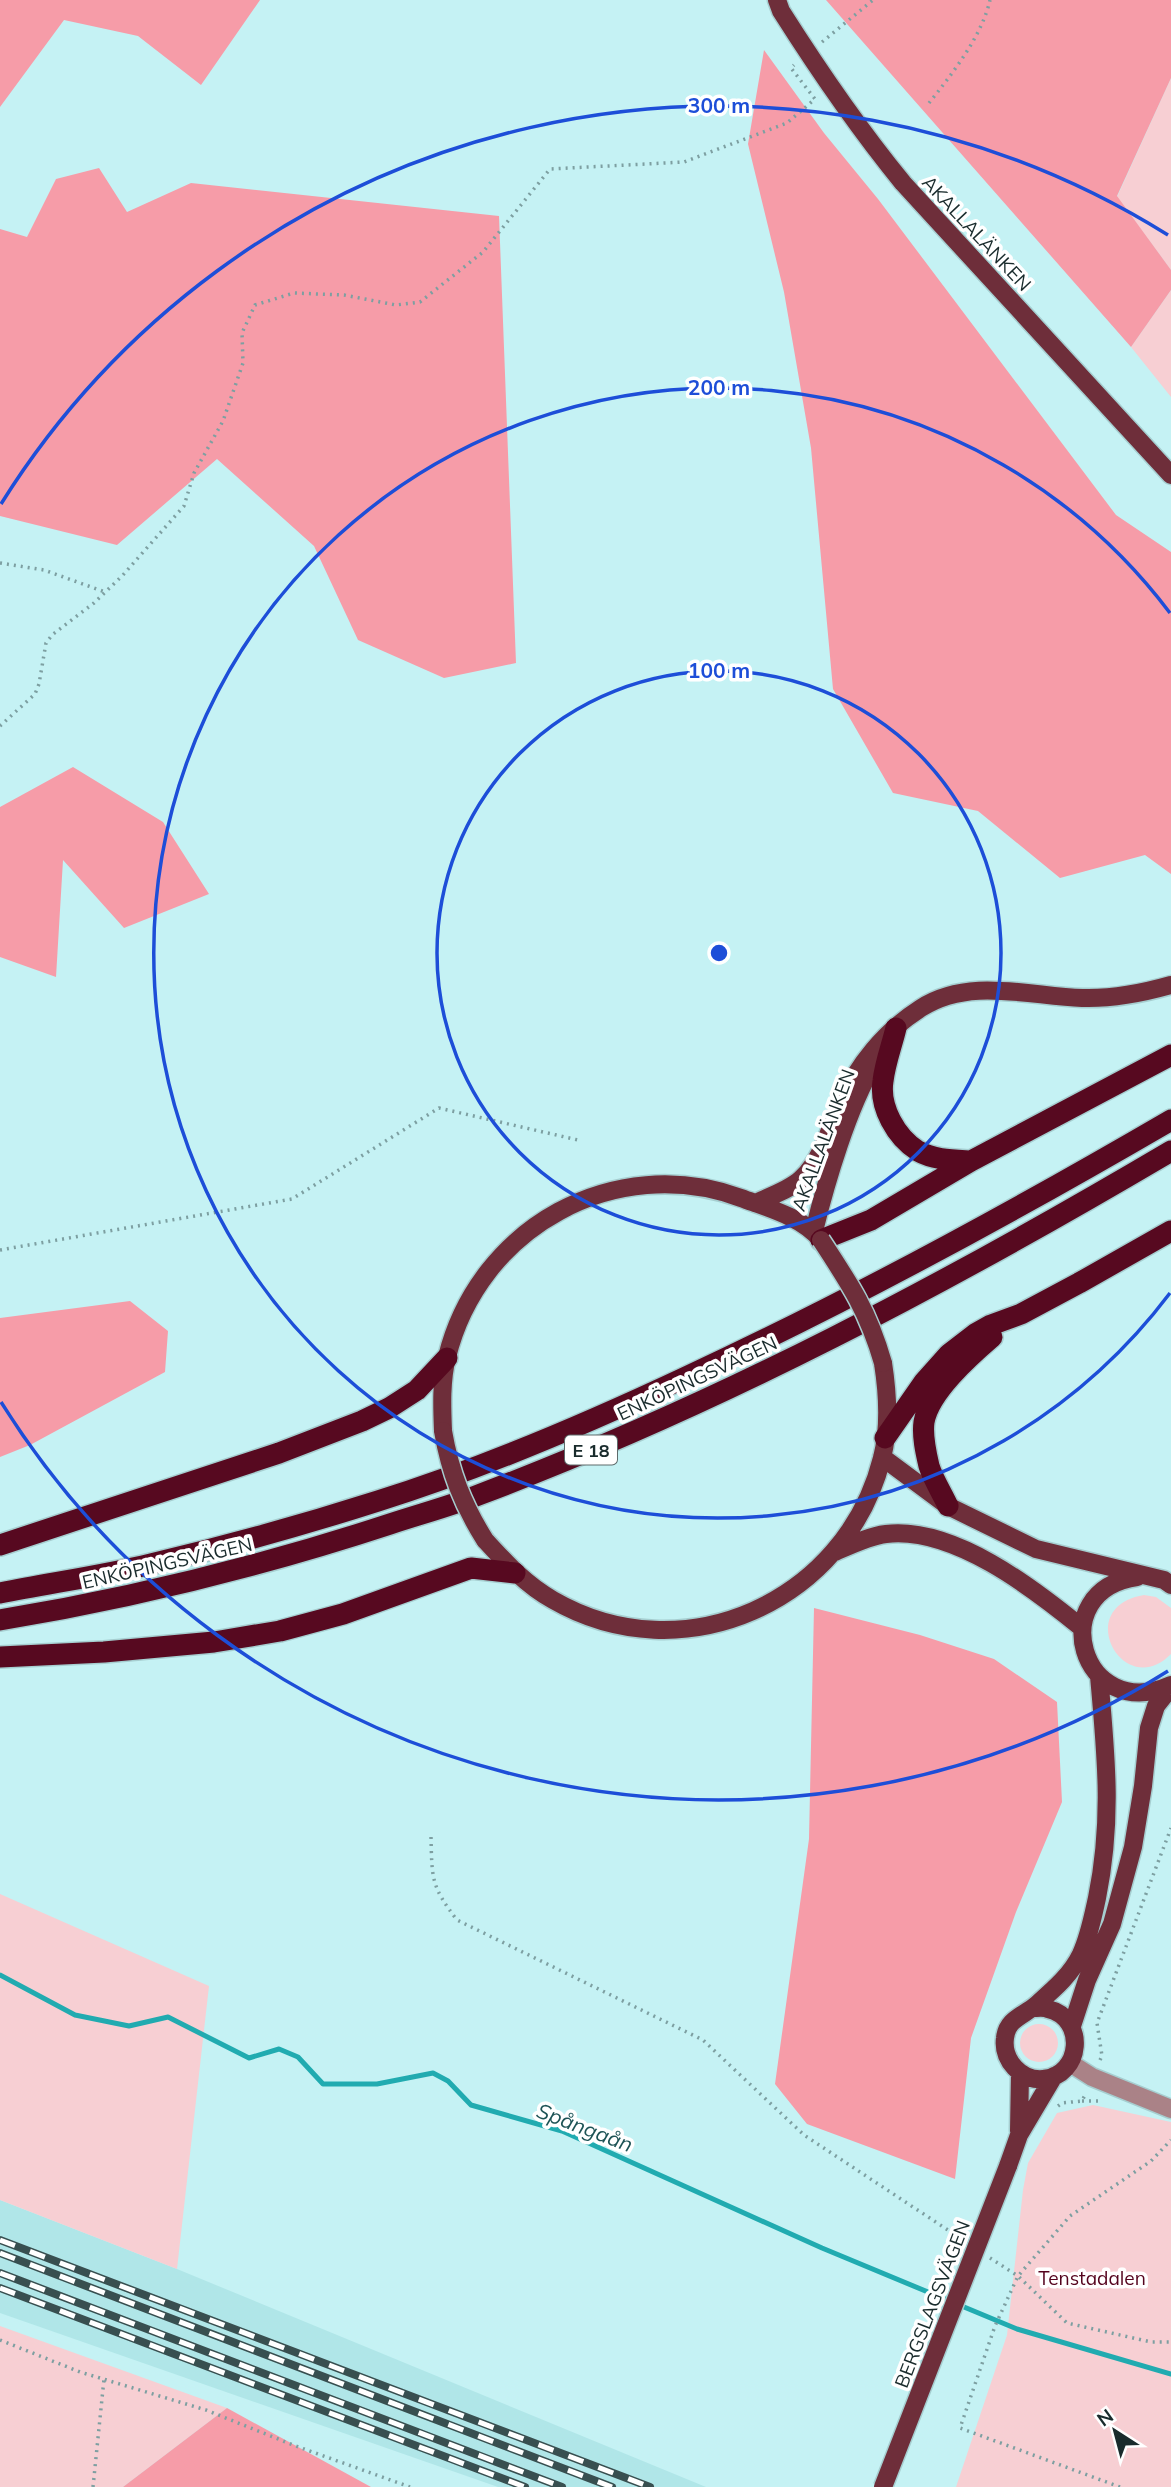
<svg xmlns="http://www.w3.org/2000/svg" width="1171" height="2487" font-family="Mulish,sans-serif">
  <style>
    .built { fill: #b0e6e8 }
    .green { fill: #f7cfd3 }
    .forest { fill: #f69ca8 }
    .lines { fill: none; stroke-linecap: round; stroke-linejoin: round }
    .stream { stroke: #21abb0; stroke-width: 5 }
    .minor-casing { stroke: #a6ced0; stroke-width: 21 }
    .major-casing { stroke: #a6ced0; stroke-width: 21 }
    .highway-casing { stroke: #a6ced0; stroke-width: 24 }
    .path { stroke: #7d9fa1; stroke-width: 3.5; stroke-dasharray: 2 5; stroke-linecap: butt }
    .minor { stroke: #aa8287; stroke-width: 18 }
    .major { stroke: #6e2e3a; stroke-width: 18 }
    .highway { stroke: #570920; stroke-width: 21 }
    .rail-casing { stroke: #384f50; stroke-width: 8 }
    .rail { stroke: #fff; stroke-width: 5; stroke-dasharray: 16; stroke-linecap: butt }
    .major-bridge-casing { stroke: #a6ced0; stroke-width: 21; stroke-linecap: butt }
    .major-bridge { stroke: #6e2e3a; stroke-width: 18 }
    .ring { fill: none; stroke: #1d4ed8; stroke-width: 3.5 }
    .labels { text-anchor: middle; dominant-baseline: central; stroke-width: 7; stroke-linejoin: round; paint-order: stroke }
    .shield { fill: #fff; stroke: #5e6b6b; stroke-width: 2 }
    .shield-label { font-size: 18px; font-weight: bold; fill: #192b2c }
    .street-label { font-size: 19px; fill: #192b2c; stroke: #fff }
    .park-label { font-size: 19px; fill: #54031d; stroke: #fff }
    .water-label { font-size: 21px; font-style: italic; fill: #1d5355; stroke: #fff }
    .centre { fill: #1d4ed8; stroke: #fff; stroke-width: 3.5 }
    .ring-label { font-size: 21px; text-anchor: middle; font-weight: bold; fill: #1d4ed8; stroke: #fff; stroke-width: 7; stroke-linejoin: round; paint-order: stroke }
  </style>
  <rect width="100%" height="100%" fill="#c5f2f4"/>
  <!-- built -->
  <path class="built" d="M0 2200 177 2269 706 2487H498L0 2313Z"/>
  <!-- green -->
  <path class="green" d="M1171 78V270L1117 197Z
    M1171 290V397L1131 347Z
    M1144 1595 1156 1597 1171 1608V1654C1124 1702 1071 1607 1144 1595Z
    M0 1894 209 1986 177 2269 0 2200Z
    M1020 2043a19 19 0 1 1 38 0a19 19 0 1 1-38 0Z
    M1093 2105 1171 2122V2487H956L1007 2335 1023 2190 1028 2163 1057 2113Z
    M0 2326 227 2408 123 2487H0Z"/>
  <!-- forest -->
  <path class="forest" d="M0 0H260L201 85 138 36 64 20 0 107Z
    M826 0H1171V78L1117 196 1171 270V290L1131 347Z
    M764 50 824 133 878 199 1116 515 1171 552V874L1145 855 1060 878 978 811 893 793 833 689 811 448 784 292 748 144Z
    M99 168 127 212 191 183 499 216 516 663 444 678 358 640 314 546 217 459 117 545 0 516V229L27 237 56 179Z
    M73 767 163 822 209 894 124 928 63 860 56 977 0 957V807Z
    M130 1301 168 1331 165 1372 30 1445 0 1457V1318Z
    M814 1608 920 1635 994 1659 1057 1702 1062 1802 1016 1912 971 2038 955 2179 807 2124 775 2084 809 1839Z
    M227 2408 371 2487H123Z"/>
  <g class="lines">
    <!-- stream -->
    <path class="stream" d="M0 1975 75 2015 129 2026 168 2017 249 2058 279 2049 298 2057 323 2084H377L433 2073 448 2081 471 2105 562 2131 822 2248 1017 2329 1171 2374"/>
    <!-- minor casing -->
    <g class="minor-casing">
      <path id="minor" d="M1070 2063 1092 2077 1171 2109"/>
    </g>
    <!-- major casing -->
    <g class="major-casing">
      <path id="major" d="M777 0 781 11C819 71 858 128 903 183L1171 475
        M755 1203C771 1196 789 1190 801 1179 822 1159 830 1129 840 1104 857 1065 885 1031 921 1008 969 977 1029 996 1082 998 1112 999 1143 993 1171 985
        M814 1231C826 1182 848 1107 874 1064
        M443 1431C442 1406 441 1381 447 1357 479 1227 615 1152 741 1198 768 1208 802 1217 821 1240
        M882 1457 948 1506 1036 1549 1164 1580 1171 1585
        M485 1540C506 1563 526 1585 553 1600 683 1675 846 1602 882 1458 890 1427 888 1395 883 1363
        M835 1552C851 1545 869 1536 886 1534 953 1526 1033 1588 1082 1628
        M1137 1577C1043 1590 1081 1725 1171 1685
        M1033 2008C1037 2008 1044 2007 1048 2009 1087 2018 1082 2076 1043 2079 1021 2081 1002 2060 1005 2038 1007 2019 1023 2016 1036 2005 1053 1990 1071 1975 1081 1954 1089 1937 1093 1916 1097 1898 1113 1819 1106 1755 1099 1676
        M1072 2026 1087 1980 1112 1924 1133 1847 1143 1786 1149 1728 1156 1706 1171 1687
        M1019 2131 1020 2073
        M1008 2166 1019 2135 1054 2076"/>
    </g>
    <!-- highway casing -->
    <g class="highway-casing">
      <path id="highway" d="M896 1028C892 1045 885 1063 883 1081 879 1107 896 1137 918 1151 934 1160 953 1160 971 1161
        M821 1240 871 1220 971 1161 1171 1055
        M885 1438 924 1382 949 1354 975 1334 991 1325 1021 1314 1079 1283 1171 1231
        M948 1506C942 1493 933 1479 929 1466 926 1453 922 1436 924 1422 929 1392 970 1356 992 1337
        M0 1545 279 1453 362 1421 389 1408 417 1390 447 1358
        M0 1593C50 1583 101 1576 151 1564 227 1546 303 1525 378 1501 484 1468 586 1424 686 1377 852 1300 1013 1212 1171 1120
        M0 1620C133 1598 262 1566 390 1524 420 1514 451 1506 481 1494 722 1403 949 1282 1171 1151
        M0 1657 104 1652 214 1642 280 1631 343 1614 471 1568 515 1573"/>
    </g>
    <!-- path -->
    <path class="path" d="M822 42 873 0
      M929 103C952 74 982 36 990 0
      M0 563 44 570 105 592
      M0 726 35 694 39 684 46 643 52 635 94 603 123 575 184 506 194 473 223 421 243 363 242 333 255 305 294 293 344 295 396 305 420 302 483 252 550 169 684 162 787 123 815 99 791 68 794 65
      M0 1250 292 1199 439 1108 578 1140
      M431 1837C432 1879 431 1886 457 1920L703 2040 804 2135 963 2240
      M1100 2060 1102 2056 1097 2023 1171 1828
      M1082 2101H1102
      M1058 2106 1062 2103 1082 2101 1086 2093
      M990 2258 1018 2276 1067 2323 1151 2342H1171
      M0 2340 80 2372 206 2410 293 2445 410 2487
      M93 2487 104 2379
      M1120 2487 960 2428 995 2326 1018 2276 1070 2216 1151 2161 1171 2140"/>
    <!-- minor -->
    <use href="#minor" class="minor"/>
    <!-- major -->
    <use href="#major" class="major"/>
    <!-- highway -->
    <use href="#highway" class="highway"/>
    <!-- rail casing -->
    <g class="rail-casing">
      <path id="rail" d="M0 2240 650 2487
        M0 2253 612 2487
        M0 2273 562 2487
        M0 2288 525 2487"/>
    </g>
    <!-- rail -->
    <use href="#rail" class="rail"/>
    <!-- major-bridge casing -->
    <g class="major-bridge-casing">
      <path id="major-bridge" d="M821 1240C850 1284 868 1311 883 1363
        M443 1431C450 1472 463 1505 485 1540
        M883 2487 1008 2166"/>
    </g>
    <!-- major-bridge -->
    <use href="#major-bridge" class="major-bridge"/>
  </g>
  <!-- distance rings -->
  <g class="ring">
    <circle cx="719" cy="953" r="282"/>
    <path d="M1170 1293A565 565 0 1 1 1170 613"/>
    <path d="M1168 1671A847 847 0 0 1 1 1402M1 504A847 847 0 0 1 1168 235"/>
  </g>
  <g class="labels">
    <!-- shield labels -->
    <rect class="shield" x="565" y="1435.5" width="52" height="29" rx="5"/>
    <g class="shield-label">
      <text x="591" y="1450">E 18</text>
    </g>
    <!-- street labels -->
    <g class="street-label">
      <text transform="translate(977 233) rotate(47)">AKALLALÄNKEN</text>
      <text transform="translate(823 1140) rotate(-70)">AKALLALÄNKEN</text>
      <text transform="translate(697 1378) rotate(-25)">ENKÖPINGSVÄGEN</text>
      <text transform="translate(167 1563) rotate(-13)">ENKÖPINGSVÄGEN</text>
      <text transform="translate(932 2304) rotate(-69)">BERGSLAGSVÄGEN</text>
    </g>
    <!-- park labels -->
    <g class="park-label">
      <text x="1092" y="2278">Tenstadalen</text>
    </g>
    <!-- water labels -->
    <g class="water-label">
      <text transform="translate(585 2127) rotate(21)">Spångaån</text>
    </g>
  </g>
  <circle cx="719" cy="953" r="10" class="centre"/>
  <g class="ring-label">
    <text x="719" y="113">300 m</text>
    <text x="719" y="395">200 m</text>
    <text x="719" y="678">100 m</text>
  </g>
  <!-- north arrow -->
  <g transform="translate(1115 2431) rotate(324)" stroke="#ffffff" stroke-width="5" paint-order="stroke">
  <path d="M0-5L12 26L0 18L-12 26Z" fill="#192b2c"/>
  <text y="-10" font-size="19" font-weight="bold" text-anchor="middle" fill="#192b2c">N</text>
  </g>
</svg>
